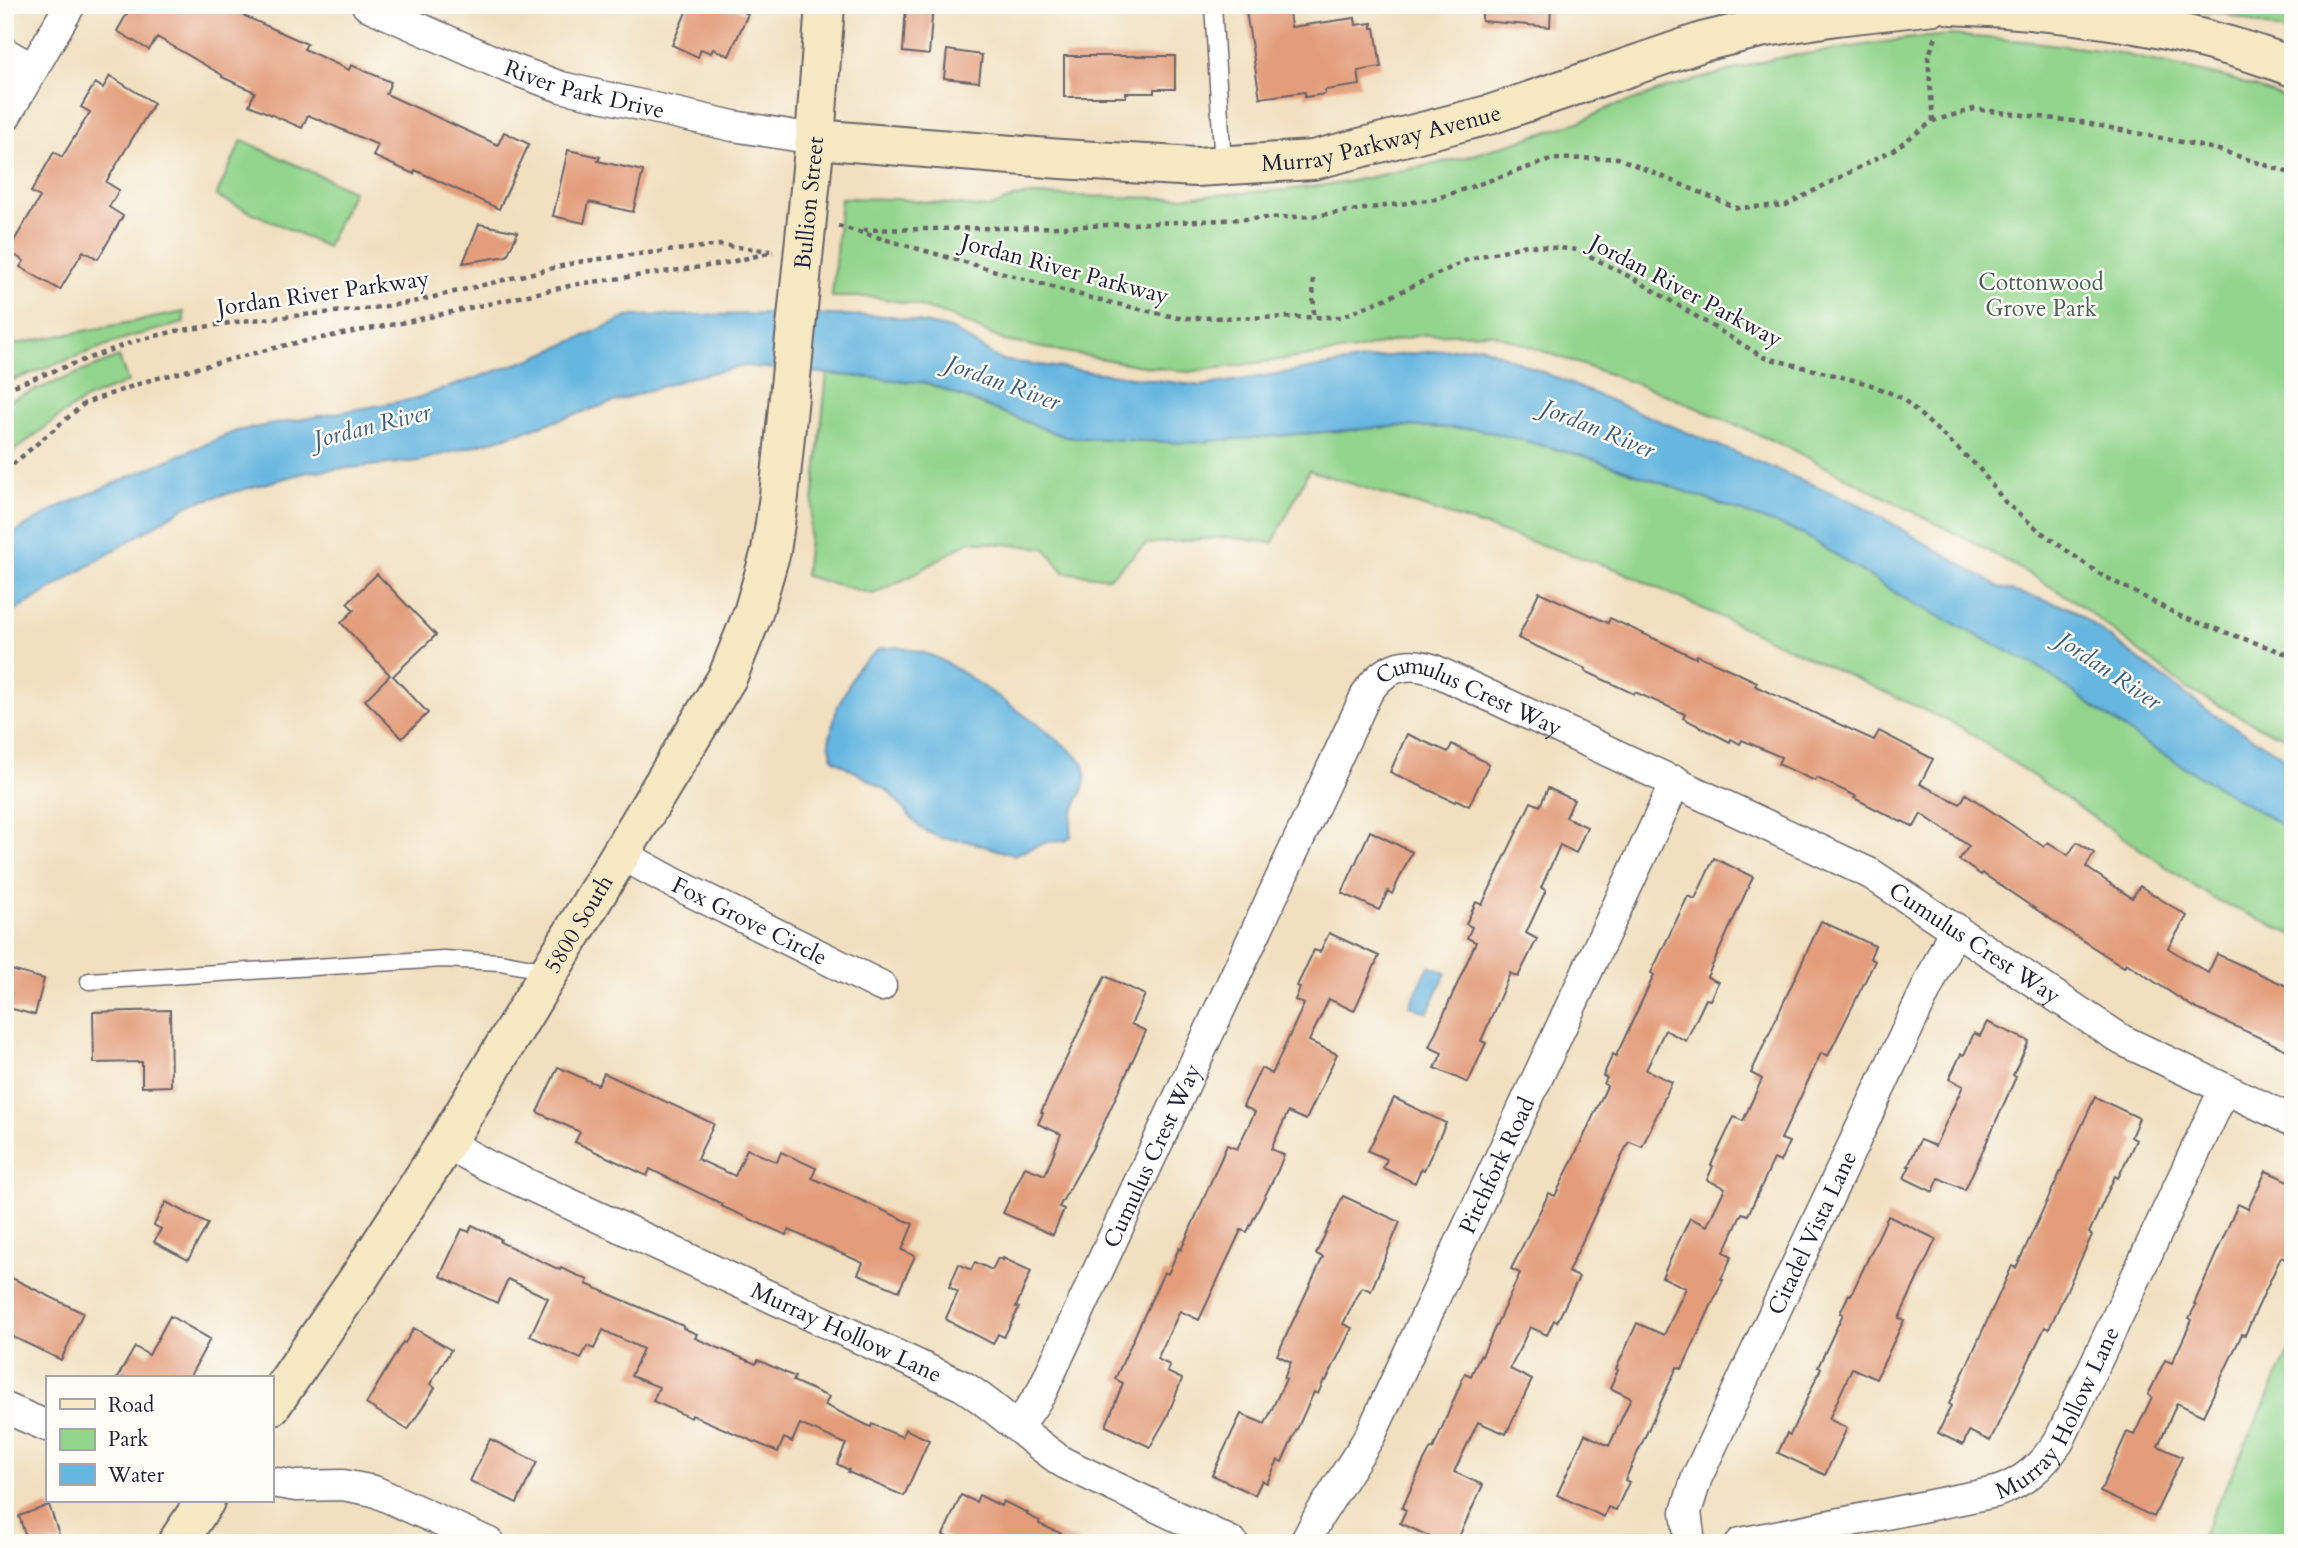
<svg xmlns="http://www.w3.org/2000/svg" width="2298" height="1548" font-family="Cardo,serif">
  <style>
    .green { fill: #93d58d; stroke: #5a7c64; stroke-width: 2 }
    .water { fill: #65b6e0; stroke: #446c8e; stroke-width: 2 }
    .building { fill: #e39d7a }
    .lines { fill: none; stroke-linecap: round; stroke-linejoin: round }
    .lane-casing { stroke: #6a646a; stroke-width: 19 }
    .street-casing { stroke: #6a646a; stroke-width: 33 }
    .secondary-casing { stroke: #6a646a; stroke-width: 42 }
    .path { stroke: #6a646a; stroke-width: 4.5; stroke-dasharray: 5 5; stroke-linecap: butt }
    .lane { stroke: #fff; stroke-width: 16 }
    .street { stroke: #fff; stroke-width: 30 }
    .secondary { stroke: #f6e9c3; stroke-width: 38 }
    .labels { text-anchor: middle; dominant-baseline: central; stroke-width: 5; stroke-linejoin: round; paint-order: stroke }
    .street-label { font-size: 23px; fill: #22223b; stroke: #fdfcf7 }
    .park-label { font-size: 23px; fill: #4a6158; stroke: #fdfcf7 }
    .water-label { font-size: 24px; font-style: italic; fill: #3d5d7d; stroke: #fdfcf7 }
  </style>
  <rect width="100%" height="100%" fill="#fdfcf7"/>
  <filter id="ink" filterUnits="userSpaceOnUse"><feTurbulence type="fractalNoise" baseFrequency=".0143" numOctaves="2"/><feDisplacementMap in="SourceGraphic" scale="14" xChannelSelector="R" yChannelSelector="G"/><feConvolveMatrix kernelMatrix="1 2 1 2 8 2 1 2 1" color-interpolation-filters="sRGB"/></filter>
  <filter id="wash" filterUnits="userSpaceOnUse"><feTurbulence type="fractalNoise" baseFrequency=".00686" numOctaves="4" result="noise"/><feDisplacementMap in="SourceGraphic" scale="28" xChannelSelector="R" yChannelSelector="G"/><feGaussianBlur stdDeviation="1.57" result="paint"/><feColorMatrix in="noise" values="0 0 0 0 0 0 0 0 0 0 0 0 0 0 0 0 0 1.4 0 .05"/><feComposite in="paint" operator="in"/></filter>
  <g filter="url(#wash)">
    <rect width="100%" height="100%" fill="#f1e0c0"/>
    <!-- green -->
    <path class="green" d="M2164 5H2293V34L2222 13H2207Z
      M1951 35 2034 42 2114 52 2228 78 2293 100V739L2268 731 2187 689 2079 604 2038 579 1974 543 1787 447 1660 392 1491 333 1420 335 1355 350 1188 372 1136 365 1005 341 948 315 912 304 872 297H832L841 198 896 199 989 208 1019 196 1031 195 1165 198 1286 190 1342 183 1463 158 1582 121 1613 106 1636 100 1666 88 1773 59 1905 39Z
      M242 140 353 191 327 247 216 196Z
      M184 312V323L129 337 5 383V346Z
      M119 357 128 382 88 398 61 415 5 458V402Z
      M827 374 927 383 1065 437 1186 443 1402 426 1478 429 1591 458 1801 533 1905 599 2037 666 2138 739 2293 832V935L2212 898 1961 727 1616 569 1309 470 1273 543 1227 537 1146 544 1109 578 1064 572 1045 548 970 541 911 576 873 594 805 576Z
      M2293 1343V1543H2199Z"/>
    <!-- water -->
    <path class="water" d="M766 314 891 316 951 329 1001 360 1201 386 1389 356 1480 346 1859 504 2001 588 2069 607 2208 711 2293 762V832L2138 739 2037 666 1905 599 1801 533 1591 458 1478 429 1402 426 1185 443 1065 437 927 383 745 366 691 377 506 437 419 461 308 472 190 504 5 617V538L61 506 236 431 414 399 534 358 630 316Z
      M897 647C912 650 929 653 943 661 963 672 1079 750 1084 765 1090 785 1077 797 1072 815 1070 822 1072 830 1071 837L1065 841 1047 842 1014 855 967 841 940 838 920 828 888 791 833 759 829 741 837 708 857 668 879 649Z
      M1429 966 1446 973 1427 1013 1410 1005Z"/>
    <g id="blocks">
      <!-- building -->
      <path class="building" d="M132 5H220L307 44 304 49 349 70 351 65 391 82 386 94 498 145 504 132 529 144 499 209 415 170 414 174 373 156 378 145 308 115 302 128 249 105 255 92 222 77V75L157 37 149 50 117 31Z
        M689 5H729L748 14 729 56 713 49 711 53 701 49 698 57 672 45Z
        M906 5H933L929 55 903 52Z
        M1245 5H1288L1291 27 1355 18 1356 25 1372 23V28H1375L1381 67 1358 71 1360 85 1325 90V94L1305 97V92L1260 98Z
        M1482 5H1551L1550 27 1482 21Z
        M947 50 982 55 979 82 944 78Z
        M1064 56H1175V89H1154V93H1126V97H1064Z
        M110 76 154 103 106 182 119 190 109 207 123 216 98 259 83 251 60 290 20 267 24 261 8 251 40 197 31 192 54 152 62 157 90 112 81 107 95 83 103 88Z
        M568 150 600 157 598 161 643 171 633 212 589 202 584 223 553 216Z
        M479 224 518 232 507 256 463 263Z
        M377 574 436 635 393 676 428 713 402 738 365 700 390 675 341 623 354 610 347 603Z
        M1539 592 1608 623 1610 618 1696 658 1697 655 1731 670 1757 682 1755 686 1874 740 1879 731 1933 759 1920 784 1960 804 1966 794 2044 847 2048 842 2068 855 2077 842 2094 853 2086 867 2132 898 2140 886 2187 916 2168 948 2208 973 2217 954 2293 989V1053L2193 1007 2126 963 2124 967 2074 935 1982 873 1981 875 1959 860 1969 846 1921 814 1914 827 1902 821 1901 822 1854 798 1856 796 1817 778 1815 781 1778 764 1781 757 1742 740 1740 744 1731 739 1730 742 1683 718 1685 714 1635 692 1634 694 1585 671 1586 669 1518 638Z
        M1407 734 1448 752 1452 744 1489 764 1469 806 1457 800 1455 802 1390 772Z
        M1548 788 1574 800 1566 817 1587 827 1576 853 1560 845 1541 888 1546 890 1526 933 1537 939 1518 977 1510 973 1481 1041 1486 1043 1468 1083 1435 1068 1442 1053 1429 1047 1476 942 1467 938 1472 927 1466 924 1476 902 1482 905 1531 802 1540 806Z
        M1370 831 1412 852 1392 894 1388 891 1379 910 1342 893Z
        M1714 858 1753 877 1707 977 1718 982 1710 1000 1706 999 1686 1041 1665 1030 1646 1070 1672 1082 1642 1147 1630 1142 1628 1143 1568 1272 1579 1277 1557 1322 1554 1320 1547 1335 1530 1327 1510 1369 1532 1380 1506 1434 1478 1422 1454 1472 1483 1485 1456 1543H1444L1400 1523 1406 1510 1402 1508 1424 1461 1431 1448 1433 1449 1465 1373 1471 1376 1480 1355 1482 1356 1520 1273 1511 1269 1549 1193 1555 1196 1584 1136 1607 1086 1604 1084 1607 1078 1603 1076 1613 1054 1616 1056 1654 975 1651 973 1688 896 1695 899Z
        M1821 921 1875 946 1870 958 1875 961 1828 1056 1821 1053 1781 1139 1789 1142 1780 1162 1774 1159 1748 1215 1742 1213 1724 1252 1732 1256 1721 1279 1723 1280 1682 1369 1677 1367 1625 1480 1629 1482 1616 1510 1608 1507 1604 1517 1557 1495 1585 1434 1609 1446 1631 1398 1610 1388 1618 1370 1616 1369 1637 1323 1664 1335 1686 1288 1662 1277 1690 1218 1707 1226 1725 1188 1707 1180 1713 1166 1711 1165 1734 1117 1743 1121 1762 1079 1751 1073Z
        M1329 933 1379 956 1354 1011 1329 999 1309 1041 1337 1054 1306 1120 1288 1112 1271 1149 1284 1155 1278 1170 1247 1232 1241 1230 1199 1320 1180 1311 1157 1359 1170 1365 1167 1372 1182 1379 1167 1417 1150 1447 1106 1426 1123 1383 1115 1379 1164 1272 1168 1274 1179 1248 1181 1250 1227 1145 1237 1149 1255 1112 1243 1106 1261 1068 1272 1074 1304 1004 1295 1000 1300 988 1297 986 1314 950 1320 952Z
        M11 970 44 979 35 1015 5 1007V993Z
        M1105 976 1145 995 1131 1024 1146 1031 1092 1149 1059 1207 1064 1209 1053 1235 1003 1213 1025 1167 1045 1175 1061 1134 1038 1124 1043 1113 1041 1112Z
        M170 1010 171 1086 142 1087V1062L94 1063 93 1012Z
        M1987 1022 2029 1041 2013 1075 2016 1077 1965 1190 1939 1178 1933 1192 1904 1178 1910 1166H1908L1920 1140 1935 1146 1963 1086 1949 1079 1961 1054 1964 1055 1974 1033 1980 1036Z
        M558 1067 598 1085 604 1073 714 1124 697 1159 735 1176 747 1149 777 1162 781 1152 816 1168 812 1178 913 1224 902 1250 915 1256 899 1291 858 1274 863 1263 789 1230 786 1235 721 1206 722 1204 650 1169 647 1176 575 1142 580 1132 537 1112Z
        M2095 1097 2139 1118 2131 1137 2136 1140 2118 1178 2115 1176 2089 1233 2092 1235 2049 1329 2045 1327 1990 1441 1969 1431 1963 1445 1938 1433 1951 1406 1949 1404 2012 1266 2016 1268Z
        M1394 1098 1446 1123 1424 1170 1421 1169 1415 1183 1383 1168 1387 1159 1368 1151Z
        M2266 1171 2293 1183V1263L2281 1257 2245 1335 2242 1334 2203 1416 2177 1403 2158 1446 2182 1457 2154 1517 2100 1492 2127 1432 2134 1435 2152 1397 2148 1395 2165 1360 2172 1363 2192 1320 2189 1318 2196 1305 2194 1304 2238 1204 2248 1209Z
        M1343 1196 1400 1222 1371 1291 1362 1287 1343 1324 1352 1328 1326 1381 1324 1380 1318 1394 1314 1392 1282 1462 1278 1460 1267 1483 1262 1480 1255 1495 1212 1475 1241 1414 1265 1424 1286 1379 1284 1378 1291 1362 1277 1355 1323 1257 1316 1254Z
        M166 1202 208 1224 188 1260 154 1242 161 1229 154 1225Z
        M1888 1216 1936 1239 1899 1318 1904 1320 1876 1379 1852 1368 1829 1419 1847 1428 1825 1475 1778 1453 1787 1433 1790 1435 1821 1368 1818 1367 1843 1314 1840 1313 1849 1294 1851 1295Z
        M472 1225 501 1239 500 1242 560 1270 561 1268 588 1280 586 1284 683 1326V1328L697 1334 695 1338 756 1364 758 1360 795 1377 793 1381 829 1397 825 1405 871 1427 872 1424 902 1437 905 1429 929 1440 904 1496 848 1472 849 1470 837 1464 846 1444 800 1424 792 1442 784 1438 778 1452 692 1415 691 1418 653 1401 659 1387 631 1376 643 1349 603 1330 594 1349 587 1346 581 1359 530 1336 548 1298 508 1279 497 1303 440 1276 462 1229 469 1232Z
        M998 1258 1003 1260V1258L1031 1271 1016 1307 1019 1308 1004 1337 998 1334 993 1344 947 1320 946 1318 958 1292 949 1287 959 1264 971 1270 975 1262 992 1270Z
        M12 1278 83 1313 61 1360 5 1333V1290Z
        M170 1316 210 1339 189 1378H117L135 1347 149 1355Z
        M414 1328 451 1350 430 1384 435 1388 408 1430 366 1404 403 1342 405 1343Z
        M490 1439 537 1462 517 1503 470 1481Z
        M961 1495 976 1502 979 1495 1001 1506 1003 1501 1028 1513 1027 1515 1040 1521 1039 1524 1083 1543H959L943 1535Z
        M49 1505 62 1543H28L19 1516Z"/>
    </g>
  </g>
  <g filter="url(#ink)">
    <use href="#blocks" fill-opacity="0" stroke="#6a646a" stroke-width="2"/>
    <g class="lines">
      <!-- lane casing -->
      <g class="lane-casing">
        <path id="lane" d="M1213 5 1223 165
          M89 981 443 959 500 962 548 971"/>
      </g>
      <!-- street casing -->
      <g class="street-casing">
        <g id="street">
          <path id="s1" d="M367 5 507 67 561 87 733 126 815 139"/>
          <path d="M5 53 33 69"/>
          <path d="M5 117 70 5"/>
          <path id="s2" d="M621 854 672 882 881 986"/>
          <path id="s3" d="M446 1143 488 1166 963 1386C999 1409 1029 1440 1064 1463L1233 1543"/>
          <path d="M5 1408 47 1426"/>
          <path id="s4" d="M1018 1427 1041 1393 1367 693C1383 668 1405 659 1434 670L1871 874 2122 1040 2293 1121"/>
          <path d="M271 1482 296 1486 343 1485 374 1491 489 1543"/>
          <path id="s5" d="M1305 1543 1319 1516 1370 1436 1676 781"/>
          <path id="s6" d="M1690 1543 1686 1512 1697 1477 1955 928"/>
          <path id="s7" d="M1741 1543 1996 1492C2025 1482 2042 1466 2059 1441L2224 1090"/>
        </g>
      </g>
      <!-- secondary casing -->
      <g class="secondary-casing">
        <g id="secondary">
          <path d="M1951 5C2071 10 2180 25 2293 67"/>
          <path id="s8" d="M815 139 1061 159 1196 167 1313 160 1492 114 1702 42 1760 28 1836 16 1934 5"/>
          <path id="s9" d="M271 1406 359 1278 446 1143 728 676 753 613 771 551 779 496 815 139 825 5"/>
          <path d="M177 1543 205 1501"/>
        </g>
      </g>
      <!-- path -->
      <path class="path" d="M1933 121 1928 57 1936 37
        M838 226 1091 298 1179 318 1341 317 1392 296 1469 259 1527 245 1578 250 1638 281 1763 357 1869 384 1902 398 1978 467 2005 502 2041 532 2098 573 2182 617 2293 656
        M863 230 1062 227 1314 216 1435 199 1553 159 1618 158 1737 208 1786 205 1893 150 1933 121 1974 109 2081 122 2216 149 2293 174
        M1313 279 1314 318
        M5 389 135 341 176 331 243 321 373 308 413 302 578 262 630 255 721 245 770 251
        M5 471 85 403 147 381 290 344 411 321 578 284 722 264 773 252"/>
      <!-- lane -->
      <use href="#lane" class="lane"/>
      <!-- street -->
      <use href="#street" class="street"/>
      <!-- secondary -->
      <use href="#secondary" class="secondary"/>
    </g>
  </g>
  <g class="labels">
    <!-- street labels -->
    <g class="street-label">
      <text stroke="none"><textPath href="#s1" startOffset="234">River Park Drive</textPath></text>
      <text stroke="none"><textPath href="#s8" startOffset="570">Murray Parkway Avenue</textPath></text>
      <text stroke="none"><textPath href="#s9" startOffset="1344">Bullion Street</textPath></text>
      <text transform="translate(1065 269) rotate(15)">Jordan River Parkway</text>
      <text transform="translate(1686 291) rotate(28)">Jordan River Parkway</text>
      <text transform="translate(323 293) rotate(-8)">Jordan River Parkway</text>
      <text stroke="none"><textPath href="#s4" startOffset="931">Cumulus Crest Way</textPath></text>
      <text stroke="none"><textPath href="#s2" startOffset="145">Fox Grove Circle</textPath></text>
      <text stroke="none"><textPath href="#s9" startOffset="572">5800 South</textPath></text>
      <text stroke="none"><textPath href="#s4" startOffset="1498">Cumulus Crest Way</textPath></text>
      <text stroke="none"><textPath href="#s4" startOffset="303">Cumulus Crest Way</textPath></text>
      <text stroke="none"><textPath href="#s5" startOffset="424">Pitchfork Road</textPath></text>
      <text stroke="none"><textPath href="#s6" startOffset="338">Citadel Vista Lane</textPath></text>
      <text stroke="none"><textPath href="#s3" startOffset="443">Murray Hollow Lane</textPath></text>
      <text stroke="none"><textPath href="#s7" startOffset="364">Murray Hollow Lane</textPath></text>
    </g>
    <!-- park labels -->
    <g class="park-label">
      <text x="2041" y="282">Cottonwood<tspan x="2041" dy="26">Grove Park</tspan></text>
    </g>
    <!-- water labels -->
    <g class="water-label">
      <text transform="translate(1003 383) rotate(20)">Jordan River</text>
      <text transform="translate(372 426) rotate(-14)">Jordan River</text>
      <text transform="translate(1598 429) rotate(22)">Jordan River</text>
      <text transform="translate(2109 671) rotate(34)">Jordan River</text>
    </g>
  </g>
  <!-- margin -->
  <rect width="2298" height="1548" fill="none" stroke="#fdfcf7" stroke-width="28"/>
  <!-- legend -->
  <rect x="46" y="1376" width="228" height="126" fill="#fdfcf7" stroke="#a5a5ac" stroke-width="2"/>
  <rect x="60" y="1399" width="35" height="10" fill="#f6e9c3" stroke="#a5a5ac" stroke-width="2"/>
  <text x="108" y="1412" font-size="21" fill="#22223b">Road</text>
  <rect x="60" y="1429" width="35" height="21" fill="#93d58d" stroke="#a5a5ac" stroke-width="2"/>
  <text x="108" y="1446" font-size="21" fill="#22223b">Park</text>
  <rect x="60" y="1464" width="35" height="21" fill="#65b6e0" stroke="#a5a5ac" stroke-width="2"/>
  <text x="108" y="1482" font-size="21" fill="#22223b">Water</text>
</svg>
